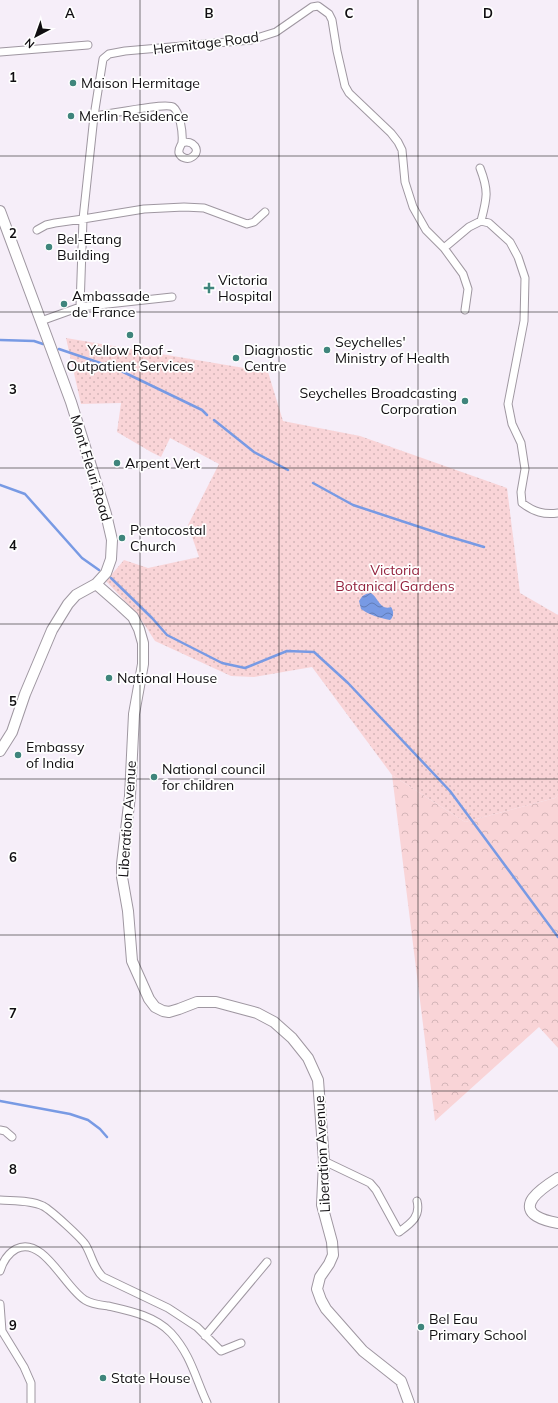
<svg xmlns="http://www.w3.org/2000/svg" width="558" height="1403" font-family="Mulish,sans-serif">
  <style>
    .grass { fill: url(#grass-dots) }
    .forest { fill: url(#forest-crowns) }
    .water { fill: url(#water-waves) }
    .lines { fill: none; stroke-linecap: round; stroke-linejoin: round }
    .stream { stroke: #789ae4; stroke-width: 2.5 }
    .street-casing { stroke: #9f97a1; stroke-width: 9 }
    .secondary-casing { stroke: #9f97a1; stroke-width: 12 }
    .street { stroke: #fff; stroke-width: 7 }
    .secondary { stroke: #fff; stroke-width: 10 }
    .grid { fill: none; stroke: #100e11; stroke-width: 1; stroke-opacity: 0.55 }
    .poi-dot { fill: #3f857c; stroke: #fff; stroke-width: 1.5 }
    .labels { text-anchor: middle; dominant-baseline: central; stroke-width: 3.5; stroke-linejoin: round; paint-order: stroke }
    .street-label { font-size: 14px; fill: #100e11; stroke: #fff }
    .poi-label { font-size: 14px; fill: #100e11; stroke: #fff; text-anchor: start }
    .park-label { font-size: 14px; fill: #93233e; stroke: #fff }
    .grid-label { font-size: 13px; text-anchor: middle; font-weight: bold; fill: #100e11; stroke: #fff; stroke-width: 3.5; stroke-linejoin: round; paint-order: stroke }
  </style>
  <defs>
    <pattern id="grass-dots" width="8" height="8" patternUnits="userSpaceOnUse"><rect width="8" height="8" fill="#f9d4d7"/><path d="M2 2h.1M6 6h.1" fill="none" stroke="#d4b5b8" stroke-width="1.8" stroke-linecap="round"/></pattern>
    <pattern id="forest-crowns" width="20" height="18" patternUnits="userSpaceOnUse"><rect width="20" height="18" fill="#f9d4d7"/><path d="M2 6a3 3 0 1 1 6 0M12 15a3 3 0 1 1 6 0" fill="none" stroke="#d4b5b8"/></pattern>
    <pattern id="water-waves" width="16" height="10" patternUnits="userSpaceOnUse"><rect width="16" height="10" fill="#789ae4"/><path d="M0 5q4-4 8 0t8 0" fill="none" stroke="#617cb7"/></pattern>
  </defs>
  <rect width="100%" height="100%" fill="#f6eef9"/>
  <!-- grass -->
  <path class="grass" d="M66 338 268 372 283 421 360 436 507 488 520 593 558 615V794L555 798 465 822 392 775 312 667 254 677 231 676 155 641 139 616 106 581 124 560 148 568 199 557 188 525 219 464 170 438 161 457 151 452 117 432 121 403 81 404Z"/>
  <!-- forest -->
  <path class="forest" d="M392 775 465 822 555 798 558 794V1048L539 1027 435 1121Z"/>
  <!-- water -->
  <path class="water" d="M371 593C378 597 380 611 391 607 394 611 394 617 390 620 380 618 369 615 361 609L359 601C363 595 364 594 371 593Z"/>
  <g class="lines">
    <!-- stream -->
    <path class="stream" d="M0 340 34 341 43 344
      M59 349 115 368 202 410 207 415
      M214 420 254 452 288 470
      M313 483 353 505 447 536 484 547
      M0 485 25 494 82 558 99 570
      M111 578 152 618 167 635 222 663 245 668 287 651 314 652 348 683 450 791 558 937
      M0 1101 70 1114 88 1120 100 1129 107 1137"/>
    <!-- street casing -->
    <g class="street-casing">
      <path id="street" d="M0 52 88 45
        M94 116C106 115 166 102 173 107 180 112 183 133 182 142 182 145 178 148 179 153 181 158 188 160 192 157 202 151 193 139 182 143
        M480 168C489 191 487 198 481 221
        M37 230 46 225 55 223 83 219 144 209 184 207 204 208 247 224 254 222 265 212
        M444 248 469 227 481 221 489 223 510 242 518 257 525 278 524 321 508 404 512 424 521 443 525 469 521 492 522 503C534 512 544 515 558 513
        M80 307 83 219 94 116 103 59 109 54 125 51 251 40 276 32 312 7 318 6 329 14 332 20 337 51 345 86 349 93 391 133 398 142 402 150 405 182 413 207 426 230 444 248 463 274 468 289 465 310
        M41 321 80 307 172 297
        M0 1130 5 1131 12 1137
        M324 1161 370 1183 376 1190 399 1232C410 1224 421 1217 417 1201
        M0 1200C13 1201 31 1200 43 1206 52 1211 80 1237 85 1244 92 1255 93 1268 103 1277L168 1308 197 1327 221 1351 241 1343
        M0 1271C3 1261 7 1254 16 1249 43 1235 65 1288 85 1300 91 1304 100 1305 108 1306 130 1311 155 1316 171 1333 191 1355 195 1377 207 1403
        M0 1304 2 1331 24 1367 31 1383V1403
        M205 1336 267 1262"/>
    </g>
    <!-- secondary casing -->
    <g class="secondary-casing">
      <path id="secondary" d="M0 211 71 402 106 514 112 540 111 559 106 573 96 584 76 595 68 604 52 630 25 694 12 732 0 751
        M96 584 120 605 133 617 139 629 143 643V664L134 714 130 796 122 864V877L128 911 132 961 149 999 155 1007 163 1011 169 1012 179 1009 197 1002H216L257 1013 274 1022 292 1038 308 1058 318 1080 324 1161 322 1205 332 1242 333 1255 329 1264 320 1277 317 1289 321 1300 326 1309 363 1351 401 1381 409 1403
        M558 1178C550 1183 539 1190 533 1198 521 1215 546 1221 558 1223"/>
    </g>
    <!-- street -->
    <use href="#street" class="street"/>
    <!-- secondary -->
    <use href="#secondary" class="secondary"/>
  </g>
  <!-- grid -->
  <path class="grid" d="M140 0V1403M279 0V1403M418 0V1403M0 156H558M0 312H558M0 468H558M0 624H558M0 779H558M0 935H558M0 1091H558M0 1247H558"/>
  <!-- markers -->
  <g class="poi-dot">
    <circle cx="73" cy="83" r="4"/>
    <circle cx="71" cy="116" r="4"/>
    <circle cx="49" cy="247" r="4"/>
    <path d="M207 282h4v4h4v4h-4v4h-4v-4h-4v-4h4z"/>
    <circle cx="64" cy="304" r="4"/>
    <circle cx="130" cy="335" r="4"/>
    <circle cx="327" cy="350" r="4"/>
    <circle cx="236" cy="358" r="4"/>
    <circle cx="465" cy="401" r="4"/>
    <circle cx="117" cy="463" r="4"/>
    <circle cx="122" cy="538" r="4"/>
    <circle cx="109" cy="678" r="4"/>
    <circle cx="18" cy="755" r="4"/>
    <circle cx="154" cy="777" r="4"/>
    <circle cx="421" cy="1327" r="4"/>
    <circle cx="103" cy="1378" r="4"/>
  </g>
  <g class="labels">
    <!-- street labels -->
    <g class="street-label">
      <text transform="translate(206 43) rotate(-7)">Hermitage Road</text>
      <text transform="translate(91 468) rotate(73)">Mont Fleuri Road</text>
      <text transform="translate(127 819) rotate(-86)">Liberation Avenue</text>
      <text transform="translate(322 1154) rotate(-93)">Liberation Avenue</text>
    </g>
    <!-- poi labels -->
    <g class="poi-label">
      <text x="81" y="83">Maison Hermitage</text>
      <text x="79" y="116">Merlin Residence</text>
      <text x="57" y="239">Bel-Etang<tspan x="57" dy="16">Building</tspan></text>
      <text x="218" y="280">Victoria<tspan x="218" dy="16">Hospital</tspan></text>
      <text x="72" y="296">Ambassade<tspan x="72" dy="16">de France</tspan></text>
      <text x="335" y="342">Seychelles'<tspan x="335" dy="16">Ministry of Health</tspan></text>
      <text x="130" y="350" text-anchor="middle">Yellow Roof -<tspan x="130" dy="16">Outpatient Services</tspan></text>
      <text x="244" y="350">Diagnostic<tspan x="244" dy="16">Centre</tspan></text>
      <text x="457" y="393" text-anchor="end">Seychelles Broadcasting<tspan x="457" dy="16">Corporation</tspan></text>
      <text x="125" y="463">Arpent Vert</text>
      <text x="130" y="530">Pentocostal<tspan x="130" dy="16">Church</tspan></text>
      <text x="117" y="678">National House</text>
      <text x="26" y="747">Embassy<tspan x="26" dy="16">of India</tspan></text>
      <text x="162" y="769">National council<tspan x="162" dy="16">for children</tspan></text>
      <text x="429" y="1319">Bel Eau<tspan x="429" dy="16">Primary School</tspan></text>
      <text x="111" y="1378">State House</text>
    </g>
    <!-- park labels -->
    <g class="park-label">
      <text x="395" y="570">Victoria<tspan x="395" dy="16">Botanical Gardens</tspan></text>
    </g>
  </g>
  <g class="grid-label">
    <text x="70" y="18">A</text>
    <text x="209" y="18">B</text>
    <text x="349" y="18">C</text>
    <text x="488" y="18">D</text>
    <text x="13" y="82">1</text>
    <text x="13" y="238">2</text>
    <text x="13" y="394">3</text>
    <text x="13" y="550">4</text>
    <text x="13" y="706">5</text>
    <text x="13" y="862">6</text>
    <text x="13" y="1018">7</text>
    <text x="13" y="1174">8</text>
    <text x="13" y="1330">9</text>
  </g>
  <!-- north arrow -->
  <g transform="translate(36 36) rotate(221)" stroke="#ffffff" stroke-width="3" paint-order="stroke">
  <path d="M0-3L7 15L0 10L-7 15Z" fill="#100e11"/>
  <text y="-6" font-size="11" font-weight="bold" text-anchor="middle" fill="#100e11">N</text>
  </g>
</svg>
